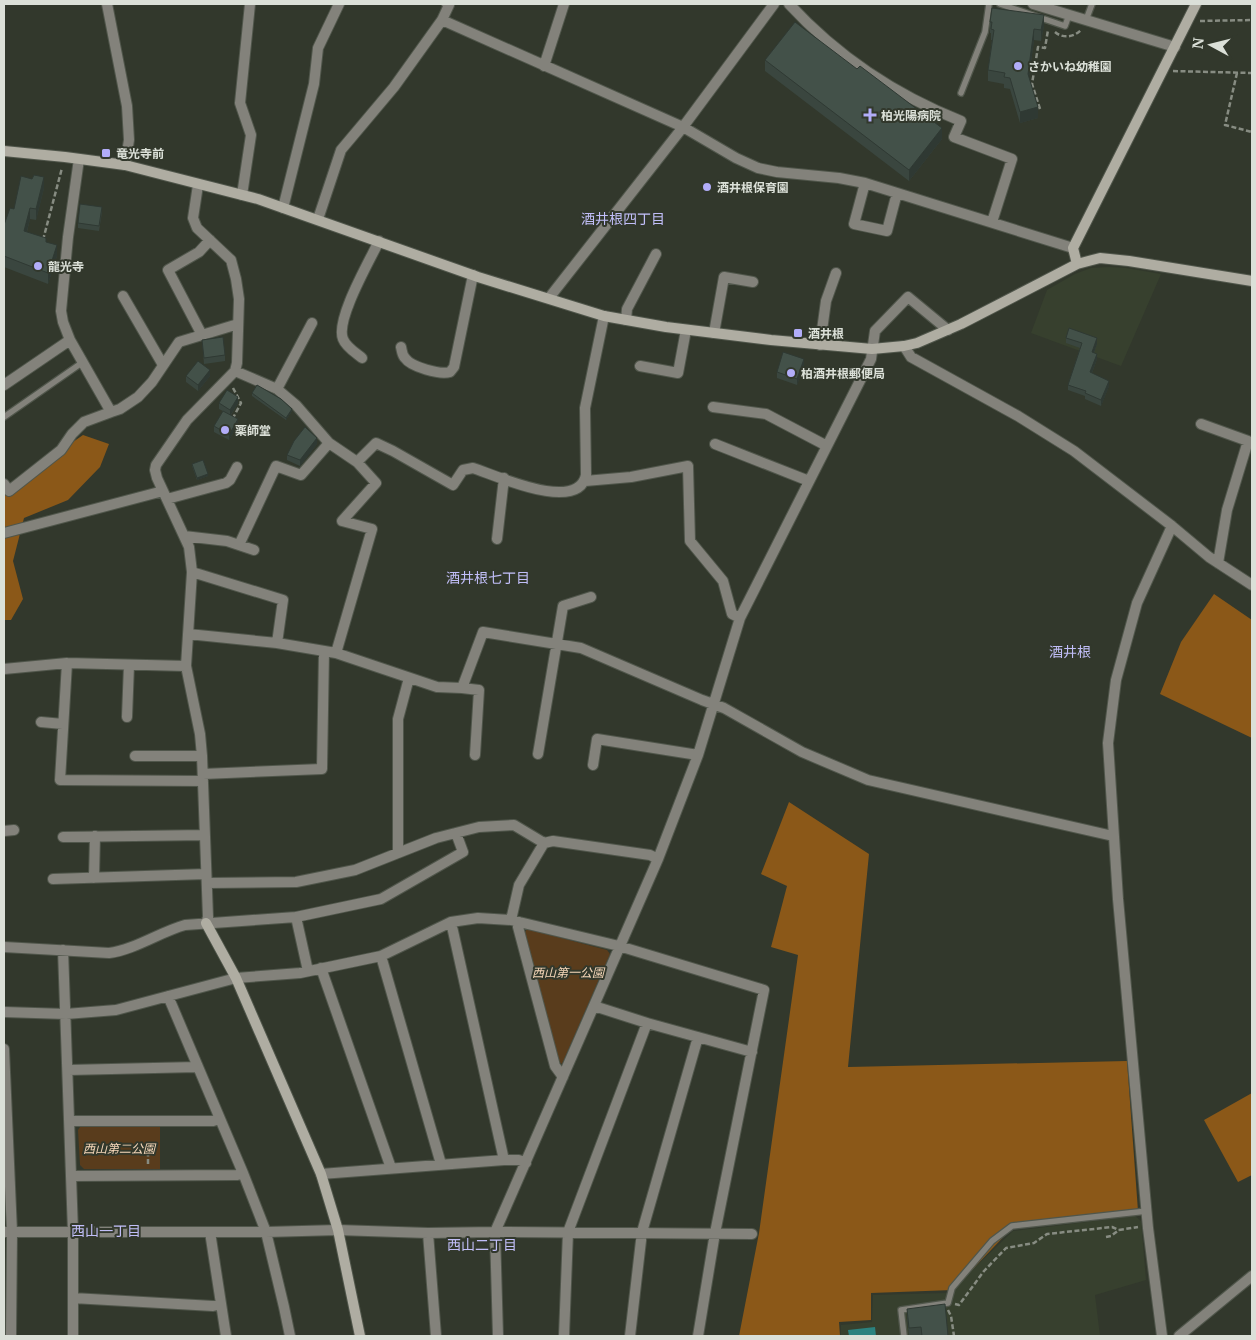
<svg xmlns="http://www.w3.org/2000/svg" width="1256" height="1340" font-family="Merriweather,'Noto Sans JP',serif">
  <style>
    .built { fill: #37402e }
    .green { fill: #593c1c }
    .forest { fill: #8b5818 }
    .water { fill: #2b827f }
    .lines { fill: none; stroke-linecap: round; stroke-linejoin: round }
    .lane-casing { stroke: #50564b; stroke-width: 8 }
    .street-casing { stroke: #50564b; stroke-width: 12 }
    .secondary-casing { stroke: #50564b; stroke-width: 12 }
    .path { stroke: #878c82; stroke-width: 2.5; stroke-dasharray: 5 2.5; stroke-linecap: butt }
    .lane { stroke: #83827b; stroke-width: 5.5 }
    .street { stroke: #83827b; stroke-width: 10 }
    .secondary { stroke: #afada2; stroke-width: 10 }
    .wall { fill: #3a463f }
    .shaded-wall { fill: #2f3933 }
    .building { fill: #435149; stroke: #2f3933 }
    .poi-dot { fill: #b2adf9; stroke: #32382c; stroke-width: 2 }
    .labels { text-anchor: middle; dominant-baseline: central; stroke-width: 4; stroke-linejoin: round; paint-order: stroke }
    .poi-label { font-size: 12px; font-weight: bold; fill: #dbe0d8; stroke: #32382c; text-anchor: start }
    .park-label { font-size: 12px; font-style: italic; fill: #f7d8ba; stroke: #32382c }
    .neighbourhood-label { font-size: 14px; fill: #c1bef8; stroke: #32382c }
  </style>
  <rect width="100%" height="100%" fill="#32382c"/>
  <!-- built -->
  <path class="built" d="M1109 267 1126 268 1161 274 1121 366 1031 333 1047 290 1075 274 1091 268Z
    M1135 1216 1141 1221 1146 1280 1095 1295 1100 1336H841V1325L872 1322 873 1295 948 1293 1013 1231Z"/>
  <!-- green -->
  <path class="green" d="M527 929 607 950 610 954 562 1064 559 1062 525 932Z
    M160 1125V1169H84L80 1165 78 1130 80 1127Z"/>
  <!-- forest -->
  <path class="forest" d="M83 435 109 444 100 467 68 500 24 518 13 561 23 599 11 620H4V490Z
    M1214 594 1252 620V738L1160 694 1181 642Z
    M789 802 869 854 848 1067 1127 1061 1138 1211 1011 1229 953 1290 871 1293V1320L839 1322 840 1336H739L759 1233 798 955 771 947 787 886 761 874Z
    M1252 1093V1175L1238 1182 1204 1120Z"/>
  <!-- water -->
  <path class="water" d="M875 1327 876 1336H849L848 1330Z"/>
  <g class="lines">
    <!-- lane casing -->
    <g class="lane-casing">
      <path id="lane" d="M1000 4 1065 26 1069 15
        M1086 20 1092 4
        M961 93 985 32 989 4
        M4 417 83 362
        M904 1336 901 1310 948 1303 952 1288 992 1241 1012 1226 1147 1211"/>
    </g>
    <!-- street casing -->
    <g class="street-casing">
      <path id="street" d="M107 4 127 106 129 140 125 165
        M789 4C837 56 895 95 961 121L954 137 1012 159 992 222
        M1033 4 1175 47
        M442 20 683 127 736 158 758 168 777 172 839 178 865 183 1073 248
        M544 66 564 4
        M79 159 68 237 61 311 63 322 70 340 111 412 120 409 138 397 152 382 179 342 238 324
        M865 183 854 224 887 231 897 193
        M198 185 193 218 197 228 231 260 236 279 239 299 237 363 235 371 187 420 156 465 155 470 157 478 189 547 192 572 186 666 200 734 202 756 208 917 206 923
        M242 195 251 135 240 103 250 4
        M283 208 314 84 318 48 339 4
        M318 219 341 150 394 87 442 20 449 5 447 4
        M123 296 163 365
        M549 298 683 127 774 4
        M626 320 627 309 656 254
        M714 333 724 277 753 282
        M202 335 168 270 199 252 210 240
        M820 345 826 301 836 273
        M904 346 911 357 1018 416 1074 451 1172 526 1209 557 1252 585
        M401 347C402 351 402 355 405 358 411 367 440 375 450 372L454 367 473 275
        M362 358C356 353 346 347 343 339 335 320 370 260 379 241
        M640 366 678 373 686 330
        M235 371 277 389 296 405 329 443 357 462 376 483 342 521 372 529 336 653
        M4 385 70 340
        M277 389 312 323
        M713 407 766 414 827 446
        M1201 424 1248 441 1227 510 1218 563
        M715 444 809 481
        M357 462 376 443 393 451 453 485 463 470 473 468C495 475 578 514 586 475L585 408 604 316
        M585 481 631 477 688 466 690 541 723 581 732 614 740 618
        M4 484 9 491 61 450 72 434 84 422 111 412
        M167 499 226 483 230 480 237 467
        M4 533 163 491
        M184 536 227 541 254 550
        M497 539 504 478
        M239 545 276 466 301 475 329 443
        M192 572 283 600 277 643
        M188 634 277 643 336 653 437 687 462 688 483 632 581 648 702 700 724 708 802 752 868 780 1113 836
        M67 663 60 780 203 781
        M4 669 67 663 186 666
        M462 688 479 690 475 755
        M127 717 129 665
        M41 722 63 724
        M538 754 563 606 591 597
        M135 756H202
        M593 765 597 739 698 755
        M203 774 322 769 324 651
        M4 831 14 830
        M63 837 205 835
        M398 853V719L409 678
        M94 878 95 836
        M53 879 206 874
        M207 883 296 882 355 870 436 838 479 827 514 825 544 843 553 841 650 855 658 859
        M296 917 381 899 463 852 456 833
        M511 920 519 885 544 843
        M451 922 504 1160
        M519 922 518 927 555 1066 563 1077
        M4 947 109 953C134 950 160 932 185 925L296 917 308 971
        M63 950 73 1232V1336
        M381 956 441 1164
        M321 968 391 1168
        M168 996 243 1173 266 1232 284 1307 290 1336
        M594 1006 647 1023 752 1052
        M4 1012 66 1014 116 1010 236 978 300 973 381 956 451 922 478 918 511 920 619 946 764 990 715 1233 698 1336
        M4 1049 12 1232 11 1336
        M68 1070 197 1067
        M70 1121H213L219 1119
        M321 1174 504 1160H519L526 1163
        M72 1176 237 1175 243 1173
        M4 1232H266L338 1230 428 1233 495 1232 658 859 698 755 740 618 871 359 875 331 908 297 948 330
        M210 1232 226 1336
        M428 1233 436 1336
        M73 1298 213 1306 221 1304
        M498 1336 495 1232 752 1234
        M564 1336 568 1232 647 1023
        M630 1336 642 1232 698 1037
        M1162 1336 1148 1228 1118 899 1108 743 1116 680 1137 603 1172 526
        M1179 1336 1252 1276"/>
    </g>
    <!-- secondary casing -->
    <g class="secondary-casing">
      <path id="secondary" d="M4 151 65 157 125 165 258 199 478 277 604 316 666 327 771 340 872 349 904 346 917 343 961 324 1077 264 1100 258 1129 261 1252 281
        M1077 264 1073 248 1196 4
        M206 923 236 978 321 1174 338 1230 360 1336"/>
    </g>
    <!-- path -->
    <path class="path" d="M1200 21 1252 20
      M1055 32C1063 39 1074 37 1081 30
      M1173 71 1252 73
      M1237 73 1225 125 1252 132
      M1040 109 1032 84 1038 47 1045 48 1048 30
      M43 240 62 168
      M233 388 241 403 233 418
      M148 1164V1153
      M1106 1237 1111 1236 1119 1230 1138 1227
      M955 1304 959 1305 984 1271 1006 1248 1034 1243 1047 1234 1112 1227 1119 1230
      M948 1310 951 1316 954 1336"/>
    <!-- lane -->
    <use href="#lane" class="lane"/>
    <!-- street -->
    <use href="#street" class="street"/>
    <!-- secondary -->
    <use href="#secondary" class="secondary"/>
  </g>
  <!-- wall -->
  <path class="wall" d="M990 22 1044 26 1041 41 1034 40 1029 77 1038 118 1020 123 1010 89 1004 88V84L988 81V70L992 40H991V33H990Z
    M765 60 857 69 942 139 909 181 765 71Z
    M32 179 44 188 36 220 30 219 27 232 46 242 57 256 48 284 4 267V225L14 209Z
    M102 212 99 231 78 228V223Z
    M1066 338 1097 344 1094 353 1097 359 1092 373 1109 386 1101 406 1085 399V396L1068 390V385L1080 348 1066 343Z
    M202 340 225 355V361L204 364Z
    M804 365 797 385 777 378V372Z
    M186 376H210L198 391 186 382Z
    M252 393 292 411 286 420 252 396Z
    M219 403H238L231 415 238 425 229 440 214 432V426L223 411 219 409Z
    M317 444 300 466 287 460V455Z
    M192 464 208 476 197 480 192 466Z
    M907 1309 948 1336H921V1335L909 1336 907 1317Z"/>
  <!-- shaded-wall -->
  <path class="shaded-wall" d="M1044 15V26L1041 41V30Z
    M1034 29V40L1028 85V74Z
    M1038 107V118L1020 123V112Z
    M942 128V139L909 181V170Z
    M44 177V188L36 220V209Z
    M30 208V219L24 242V231Z
    M57 245V256L48 284V273Z
    M1097 338V344L1092 358V352Z
    M1097 354V359L1090 378V372Z
    M804 359V365L797 385V379Z
    M210 370V376L198 391V385Z
    M1109 381V386L1101 406V400Z
    M238 397V403L230 416V410Z
    M292 409V411L286 420V418Z
    M238 419V425L229 440V435Z
    M317 438V444L300 466V460Z
    M208 474V476L197 480V478Z"/>
  <!-- building -->
  <path class="building" d="M992 8 1044 15 1041 30 1034 29 1028 74 1038 107 1020 112 1010 78 1004 77 1005 73 988 70 994 30 991 29 992 22H990Z
    M795 22 857 69 860 66 942 128 909 170 765 60Z
    M34 175 44 177 36 209 30 208 24 231 46 238V242L57 245 48 273 4 256V225L10 208 14 209 21 176 32 179Z
    M80 204 102 207 99 226 78 223Z
    M1069 328 1097 338 1092 352 1097 354 1090 372 1109 381 1101 400 1085 393 1086 391 1068 385 1082 343 1066 338Z
    M223 337 225 355 204 358 202 340Z
    M783 352 804 359 797 379 777 372Z
    M198 361 210 370 198 385 186 376Z
    M257 385 281 399 292 409 286 418 252 393Z
    M227 390 238 397 230 410 219 403Z
    M223 411 238 419 229 435 214 426Z
    M305 427 317 438 300 460 287 455 294 441Z
    M203 460 208 474 197 478 192 464Z
    M945 1304 948 1336H922L921 1327 909 1328 907 1309Z"/>
  <!-- markers -->
  <g class="poi-dot">
    <circle cx="1018" cy="66" r="5"/>
    <path d="M867.5 107.5h5v5h5v5h-5v5h-5v-5h-5v-5h5z"/>
    <rect x="101" y="148" width="10" height="10" rx="2.5"/>
    <circle cx="707" cy="187" r="5"/>
    <circle cx="38" cy="266" r="5"/>
    <rect x="793" y="328" width="10" height="10" rx="2.5"/>
    <circle cx="791" cy="373" r="5"/>
    <circle cx="225" cy="430" r="5"/>
  </g>
  <g class="labels">
    <!-- poi labels -->
    <g class="poi-label">
      <text x="1028" y="66">さかいね幼稚園</text>
      <text x="881" y="115">柏光陽病院</text>
      <text x="116" y="153">竜光寺前</text>
      <text x="717" y="187">酒井根保育園</text>
      <text x="48" y="266">龍光寺</text>
      <text x="808" y="333">酒井根</text>
      <text x="801" y="373">柏酒井根郵便局</text>
      <text x="235" y="430">薬師堂</text>
    </g>
    <!-- park labels -->
    <g class="park-label">
      <text x="568" y="972">西山第一公園</text>
      <text x="119" y="1148">西山第二公園</text>
    </g>
    <!-- neighbourhood labels -->
    <g class="neighbourhood-label">
      <text x="623" y="219">酒井根四丁目</text>
      <text x="488" y="578">酒井根七丁目</text>
      <text x="1070" y="652">酒井根</text>
      <text x="106" y="1231">西山一丁目</text>
      <text x="482" y="1245">西山二丁目</text>
    </g>
  </g>
  <!-- border -->
  <rect width="1256" height="1340" fill="none" stroke="#dbe0d8" stroke-width="10"/>
  <!-- north arrow -->
  <g transform="translate(1211 45) rotate(277)" stroke="#32382c" stroke-width="4" paint-order="stroke">
  <path d="M0-4L9 19L0 12L-9 19Z" fill="#dbe0d8"/>
  <text y="-8" font-size="14" font-weight="bold" text-anchor="middle" fill="#dbe0d8">N</text>
  </g>
</svg>
